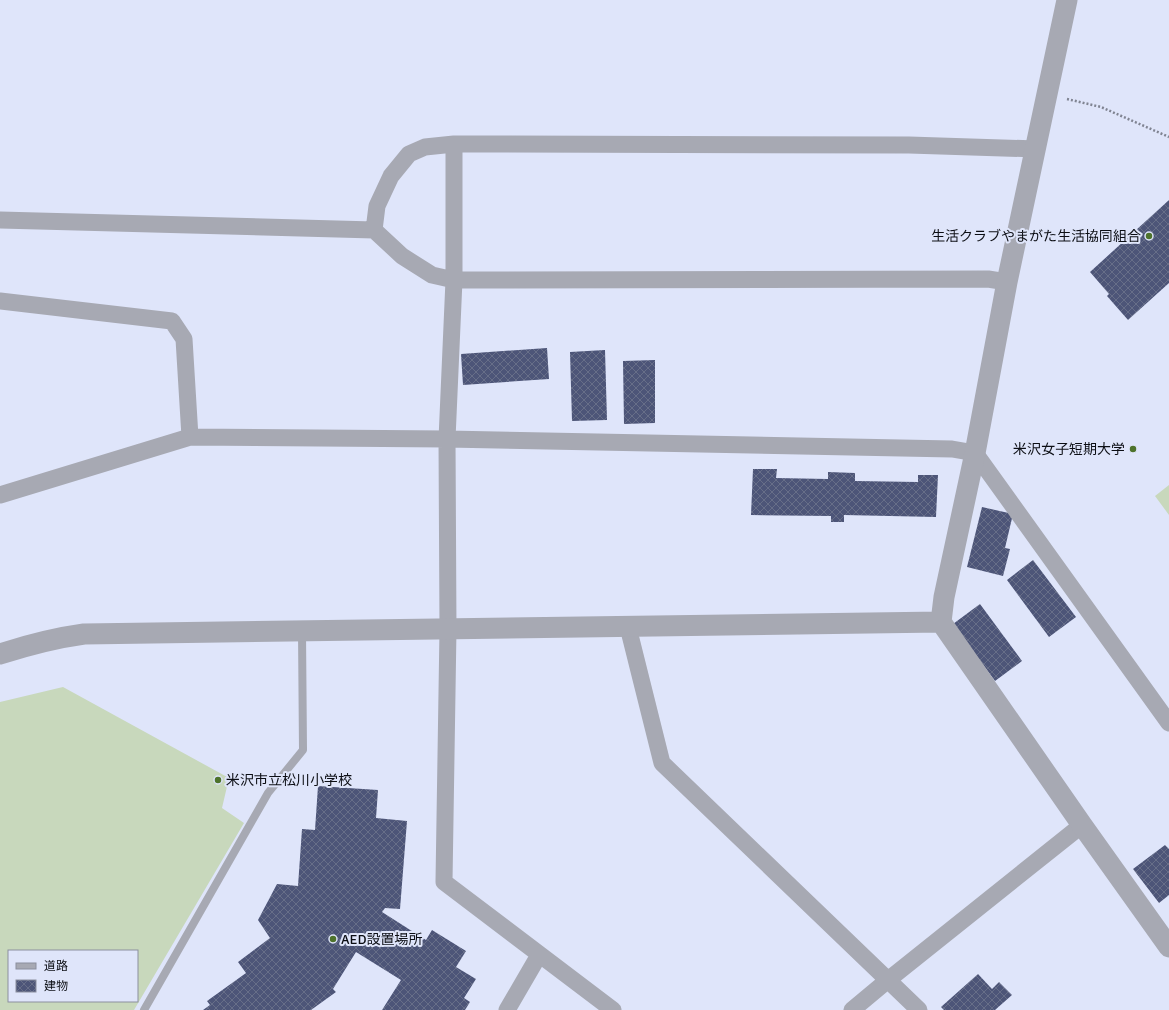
<svg xmlns="http://www.w3.org/2000/svg" width="1169" height="1010" font-family="Signika,'Noto Sans JP',sans-serif">
  <style>
    .grass { fill: #c8d8bc; fill-rule: evenodd }
    .building { fill: url(#building-cross-hatch) }
    .lines { fill: none; stroke-linecap: round; stroke-linejoin: round }
    .path { stroke: #808492; stroke-width: 2.5; stroke-dasharray: 2 2; stroke-linecap: butt }
    .service { stroke: #a7a9b3; stroke-width: 8 }
    .minor { stroke: #a7a9b3; stroke-width: 17 }
    .tertiary { stroke: #a7a9b3; stroke-width: 21 }
    .poi-dot { fill: #4e732c; stroke: #dfe5fa; stroke-width: 1.5 }
    .labels { text-anchor: middle; dominant-baseline: central; stroke-width: 4; stroke-linejoin: round; paint-order: stroke }
    .poi-label { font-size: 14px; fill: #0c0e14; stroke: #dfe5fa; text-anchor: end }
  </style>
  <defs>
    <pattern id="building-cross-hatch" width="8" height="8" patternUnits="userSpaceOnUse"><rect width="8" height="8" fill="#4d5578"/><path d="M0 0l8 8M0 8l8-8" fill="none" stroke="#676e88"/></pattern>
  </defs>
  <rect width="100%" height="100%" fill="#dfe5fa"/>
  <!-- grass -->
  <path class="grass" d="M1169 485V515L1155 496Z
    M63 687 229 778 222 808 244 823 134 1010H0V702ZM9 951H137V1001H9Z"/>
  <!-- building -->
  <path class="building" d="M1169 200V283L1128 320 1107 296 1109 294 1090 272Z
    M547 348 549 379 463 385 461 354Z
    M605 350 607 420 572 421 570 352Z
    M655 360V423L624 424 623 361Z
    M753 469H777L776 478 828 479V472L855 473V481L918 482V475H938L936 517 844 515V522H831V516L751 515Z
    M982 507 1013 514 1005 548 1010 549 1003 576 967 567Z
    M1033 560 1076 617 1049 637 1007 580Z
    M980 604 1022 661 995 681 953 624Z
    M318 786 378 790 376 818 407 821 400 909 385 908 382 912 426 940 432 930 466 951 456 967 476 979 464 998 470 1002 465 1010H382L401 980 356 952 333 989 336 992 311 1010H203L210 1005 207 1001 246 973 238 962 270 938 258 920 277 884 298 886 302 829 315 830Z
    M1165 845 1169 849V895L1159 903 1133 869Z
    M978 974 992 989 999 982 1012 995 995 1010H944L941 1007Z"/>
  <g class="lines">
    <!-- path -->
    <path class="path" d="M1067 99 1101 107 1169 137"/>
    <!-- service -->
    <path class="service" d="M144 1010 268 793 303 750 302 632"/>
    <!-- minor -->
    <path class="minor" d="M454 144V280L447 439 448 629 444 882 613 1010
      M0 220 374 230 402 256 432 275 454 280 988 279 1007 282
      M374 230 377 206 391 176 409 154 425 147 454 144 909 145 1036 149
      M0 301 172 321 184 339 190 437
      M0 495 190 437 447 439 952 449 975 453 1169 723
      M628 627 662 763 919 1010
      M507 1010 539 955
      M852 1010 888 980 1082 825"/>
    <!-- tertiary -->
    <path class="tertiary" d="M1067 0 1007 282 975 453 944 597 941 622 1082 825 1169 947
      M0 654C28 645 55 638 84 634L941 622"/>
  </g>
  <!-- markers -->
  <g class="poi-dot">
    <circle cx="1149" cy="236" r="4"/>
    <circle cx="1133" cy="449" r="4"/>
    <circle cx="218" cy="780" r="4"/>
    <circle cx="333" cy="939" r="4"/>
  </g>
  <g class="labels">
    <!-- poi labels -->
    <g class="poi-label">
      <text x="1141" y="236">生活クラブやまがた生活協同組合</text>
      <text x="1125" y="449">米沢女子短期大学</text>
      <text x="226" y="780" text-anchor="start">米沢市立松川小学校</text>
      <text x="341" y="939" text-anchor="start">AED設置場所</text>
    </g>
  </g>
  <!-- legend -->
  <rect x="8" y="950" width="130" height="52" fill="#dfe5fa" stroke="#8b8f9e"/>
  <rect x="16" y="963" width="20" height="6" fill="#a7a9b3" stroke="#8b8f9e"/>
  <text x="44" y="970" font-size="12" fill="#0c0e14">道路</text>
  <rect x="16" y="980" width="20" height="12" fill="url(#building-cross-hatch)" stroke="#8b8f9e"/>
  <text x="44" y="990" font-size="12" fill="#0c0e14">建物</text>
</svg>
